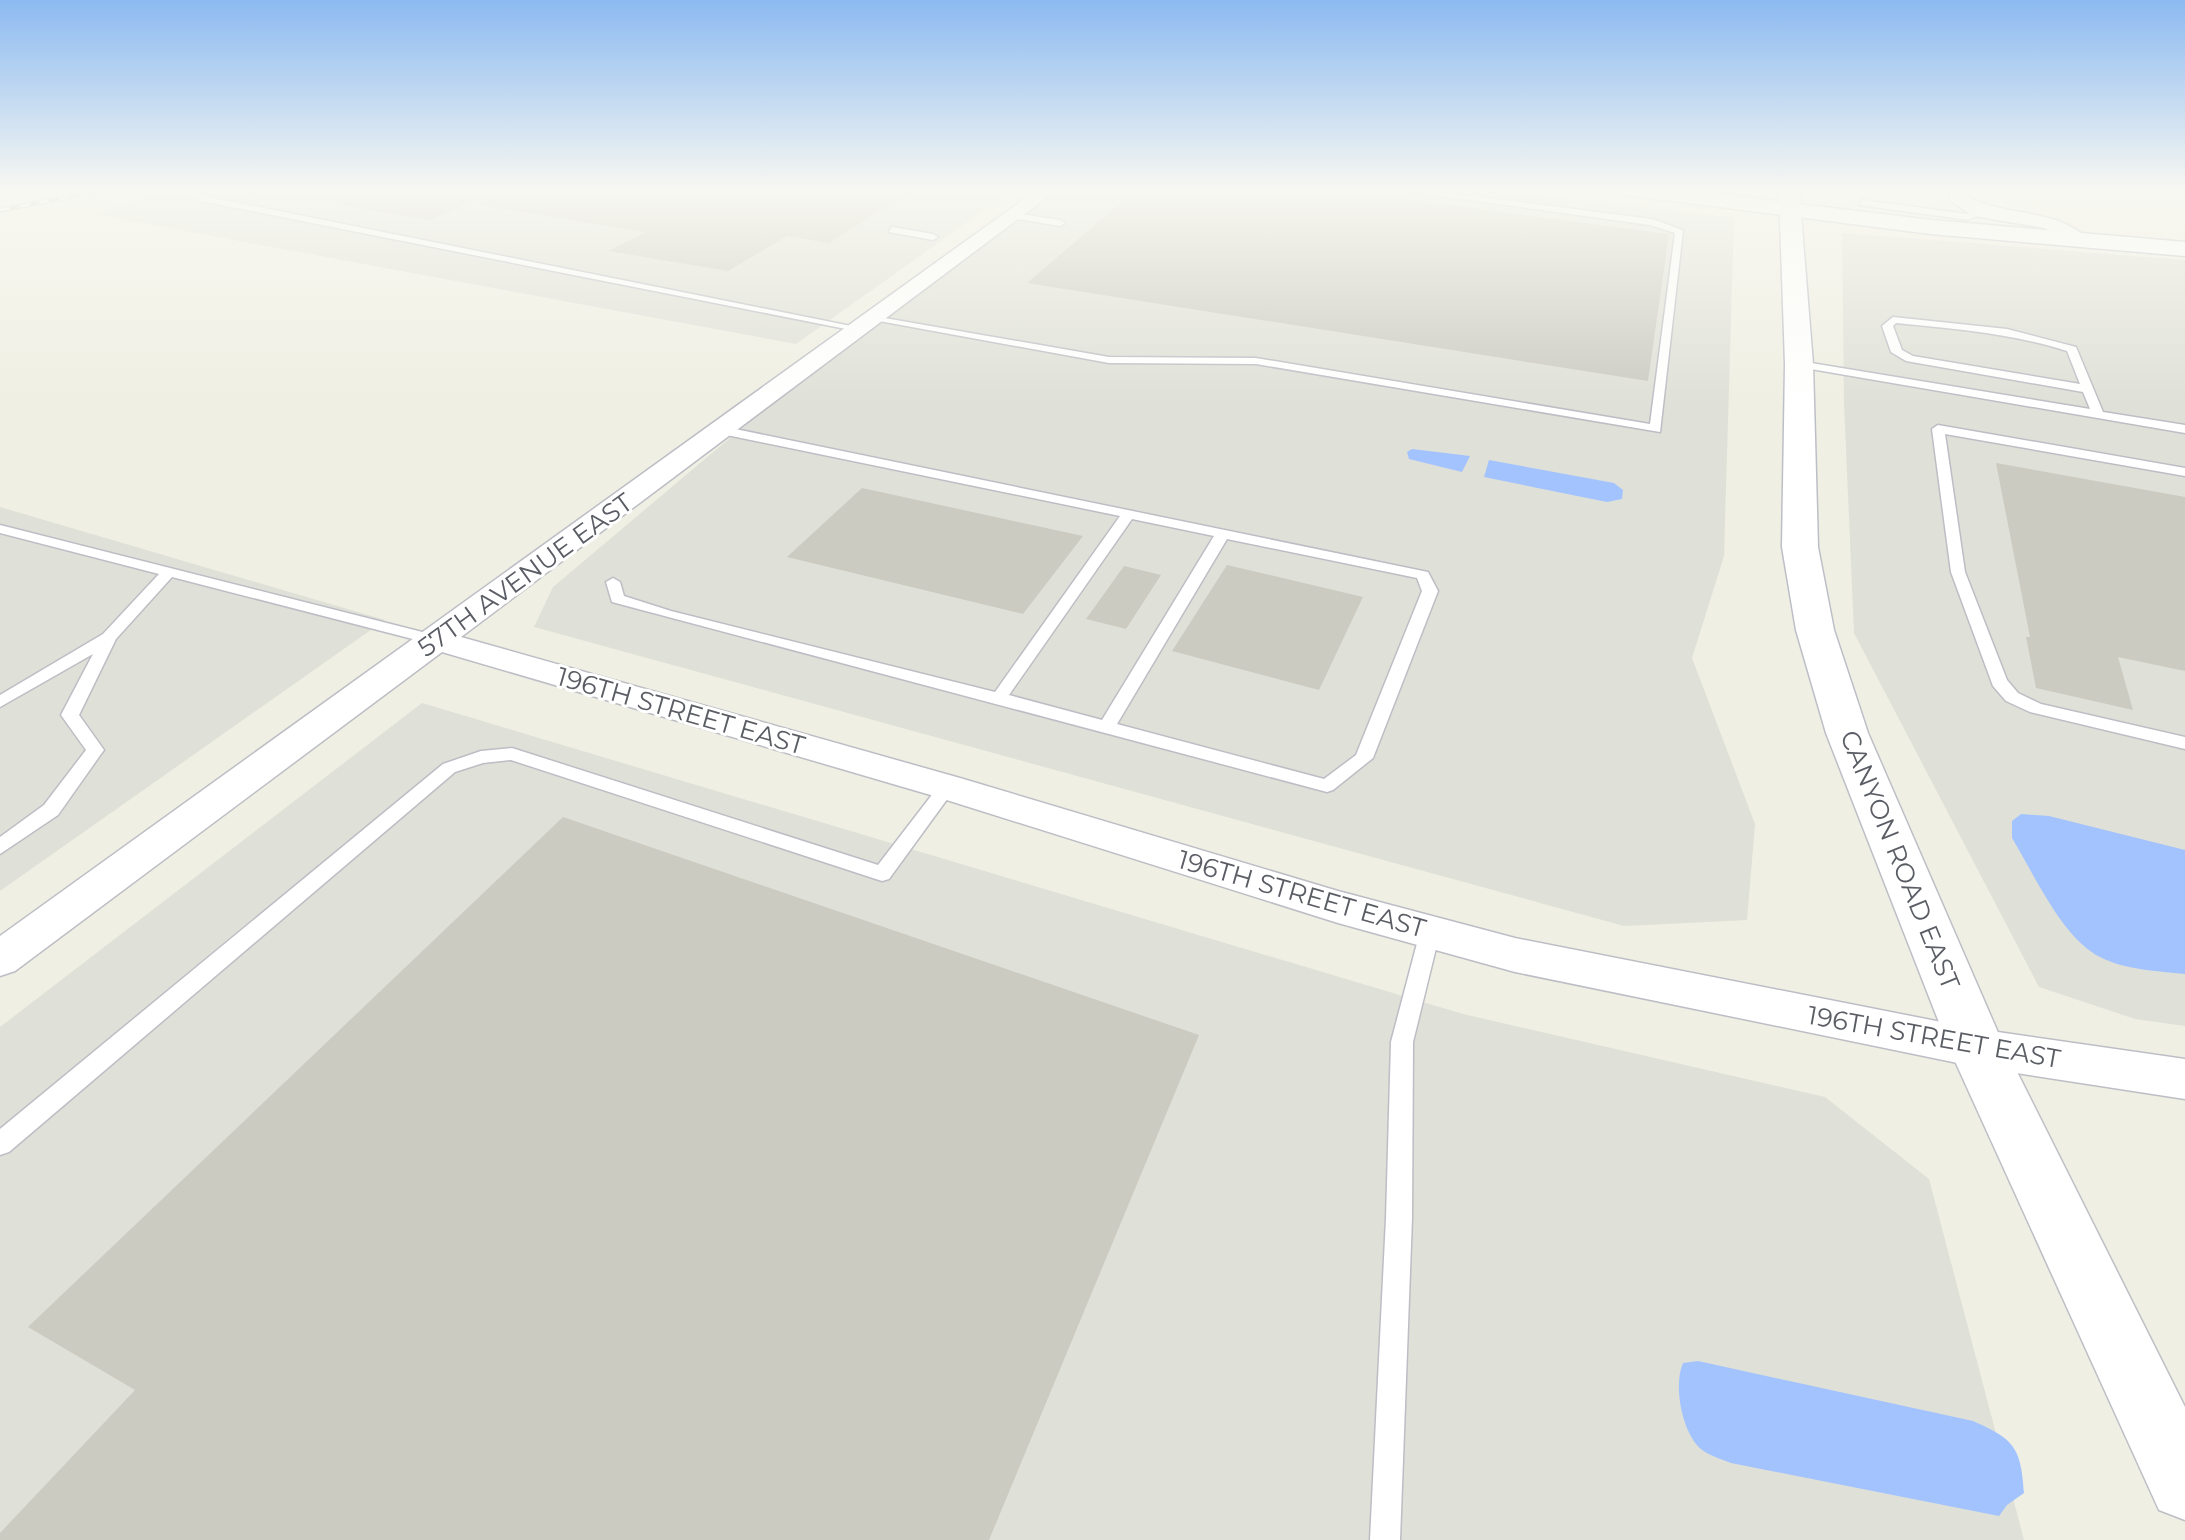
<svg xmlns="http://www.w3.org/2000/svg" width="2185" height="1540" font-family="Montserrat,sans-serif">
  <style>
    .industrial { fill: #dfe0d7 }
    .water { fill: #a3c3ff }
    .building { fill: #cccbc2 }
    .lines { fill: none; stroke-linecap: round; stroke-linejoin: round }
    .service-casing { stroke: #bdbec5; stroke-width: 3 }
    .minor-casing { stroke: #bdbec5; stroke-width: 3 }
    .tertiary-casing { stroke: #bdbec5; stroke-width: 3 }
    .secondary-casing { stroke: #bdbfc7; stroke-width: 3 }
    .service { fill: #fff; fill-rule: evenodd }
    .minor { fill: #fff; fill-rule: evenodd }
    .tertiary { fill: #fff; fill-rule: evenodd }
    .secondary { fill: #fff; fill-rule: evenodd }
    .rail-casing { stroke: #b8b9b9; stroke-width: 5 }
    .rail { stroke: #fff; stroke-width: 3; stroke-dasharray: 10; stroke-linecap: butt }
    .labels { text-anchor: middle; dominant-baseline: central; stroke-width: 6; stroke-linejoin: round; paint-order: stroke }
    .street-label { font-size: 26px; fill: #5b5d65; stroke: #fff }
  </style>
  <rect width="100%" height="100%" fill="#efefe3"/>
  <!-- industrial -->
  <path class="industrial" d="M120 189H1014L796 344 93 214 150 195Z
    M1050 189H1494L1734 218 1724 556 1692 658 1755 824 1747 920 1624 926 534 627 553 587 819 363Z
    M1842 233 2185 260V1026L2135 1019 2039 987 1854 633 1844 403Z
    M0 507 385 620 0 891Z
    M422 703 1463 1014 1825 1097 1929 1179 2024 1540H0V1027Z"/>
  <!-- water -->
  <path class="water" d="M1412 449 1470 456 1462 472 1409 459 1407 452Z
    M1489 460 1614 483 1623 490 1622 499 1607 502 1484 477Z
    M2021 814 2049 816 2185 850V974C2157 971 2125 970 2100 957 2062 938 2034 874 2012 838V821Z
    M1698 1361 1973 1421C2014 1439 2021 1447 2024 1493L2007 1505 1999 1516 1731 1463C1721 1459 1708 1455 1701 1449 1682 1433 1673 1385 1683 1363Z"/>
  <!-- building -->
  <path class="building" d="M336 189H914L829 243 787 236 728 271 608 251 646 232 479 205 480 199 429 220 335 204Z
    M1137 189H1326L1669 234 1648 381 1027 283Z
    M1996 463 2185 497V671L2118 657 2133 710 2036 688 2026 637H2030Z
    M862 488 1083 536 1023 614 787 557Z
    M1227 565 1363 597 1319 690 1172 651Z
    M1124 566 1161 575 1126 629 1086 619Z
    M563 817 1199 1035 989 1540H0V1533L135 1390 28 1327Z"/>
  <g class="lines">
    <!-- service casing -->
    <g class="service-casing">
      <path id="service" d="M181 189H192L204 196 866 329 861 332 201 201Z
        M1391 189H1418L1652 219 1683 230 1660 432 1256 364 1109 363 868 319 873 316 1109 357 1256 358 1650 424 1675 233 1650 225Z
        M1862 200 1967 214 1980 209 1984 212 1968 220 1859 205Z
        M1014 213 1060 220 1065 223 1060 226 1011 218Z
        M892 227 933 234 938 237 933 240 889 232Z
        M1893 317 2007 329 2076 347 2103 412 2185 425V433L1799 367 1793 364 1799 361 2090 409 2083 392 1906 361 1891 352 1882 326ZM1896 323C1954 329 2011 333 2067 351L2080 384 1913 356 1902 350 1893 326Z
        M1938 425 2185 468V476L1945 434 1965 572 2007 680 2018 693 2041 704 2185 737V749L2030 712 2006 701 1993 686 1951 572 1932 429Z
        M721 426 1423 571 1428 572 1438 591 1373 758 1333 790 1327 792 612 602 606 582 613 578 620 582 624 596 671 611 995 692 1120 516 717 433 715 430ZM1132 519 1214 536 1102 720 1009 695ZM1227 539 1417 578 1422 591 1356 755 1324 779 1117 724Z
        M0 525 442 637 444 640 436 645 172 577 116 639 79 715 104 750 101 754 58 815 0 854V837L44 805 86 750 61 715 93 654 0 707V695L103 634 159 574 0 533Z
        M512 748 878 865 941 783H953L956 787 889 879 882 881 511 760 483 763 455 772 9 1152 0 1155V1129L443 764 481 751Z
        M1430 924 1437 926 1440 932 1413 1042 1412 1218 1400 1540H1370L1386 1218 1391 1042 1420 932 1423 926Z"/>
    </g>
    <!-- minor casing -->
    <g class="minor-casing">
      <path id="minor" d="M1038 189H1058L461 637 960 778 1338 891 1515 938 1977 1029 2185 1059V1099L1977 1067 1515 972 1338 923 934 796 442 652 15 971 0 976V936Z
        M1950 189H1967L1965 195C2003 218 2060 207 2089 241L2080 247 2044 228 1974 216 1950 201Z"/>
    </g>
    <!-- tertiary casing -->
    <g class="tertiary-casing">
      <path id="tertiary" d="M1615 189H1679L1931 220 2185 242V256L1931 234 1625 195Z"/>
    </g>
    <!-- secondary casing -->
    <g class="secondary-casing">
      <path id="secondary" d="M1779 189H1799L1813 364 1818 547 1834 630 1868 733 2003 1044 2185 1407V1520L2159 1510 1949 1048 1826 733 1796 630 1782 547 1785 364Z"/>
    </g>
    <!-- service -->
    <use href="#service" class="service"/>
    <!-- minor -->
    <use href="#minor" class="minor"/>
    <!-- tertiary -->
    <use href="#tertiary" class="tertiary"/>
    <!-- secondary -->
    <use href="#secondary" class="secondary"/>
    <!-- rail casing -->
    <g class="rail-casing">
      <path id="rail" d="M0 210 111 189"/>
    </g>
    <!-- rail -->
    <use href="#rail" class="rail"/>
  </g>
  <!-- sky -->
  <linearGradient id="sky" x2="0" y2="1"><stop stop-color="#8cbaf1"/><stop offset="0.47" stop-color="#f8f8f2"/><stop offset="1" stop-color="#f8f8f2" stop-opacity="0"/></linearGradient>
  <rect width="2185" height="405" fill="url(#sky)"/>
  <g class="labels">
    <!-- street labels -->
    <g class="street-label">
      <text transform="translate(525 575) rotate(-36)">57TH AVENUE EAST</text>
      <text transform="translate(681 711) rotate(16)">196TH STREET EAST</text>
      <text transform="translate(1900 860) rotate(68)">CANYON ROAD EAST</text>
      <text transform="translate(1302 894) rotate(16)">196TH STREET EAST</text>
      <text transform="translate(1934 1037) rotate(10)">196TH STREET EAST</text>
    </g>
  </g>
</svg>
